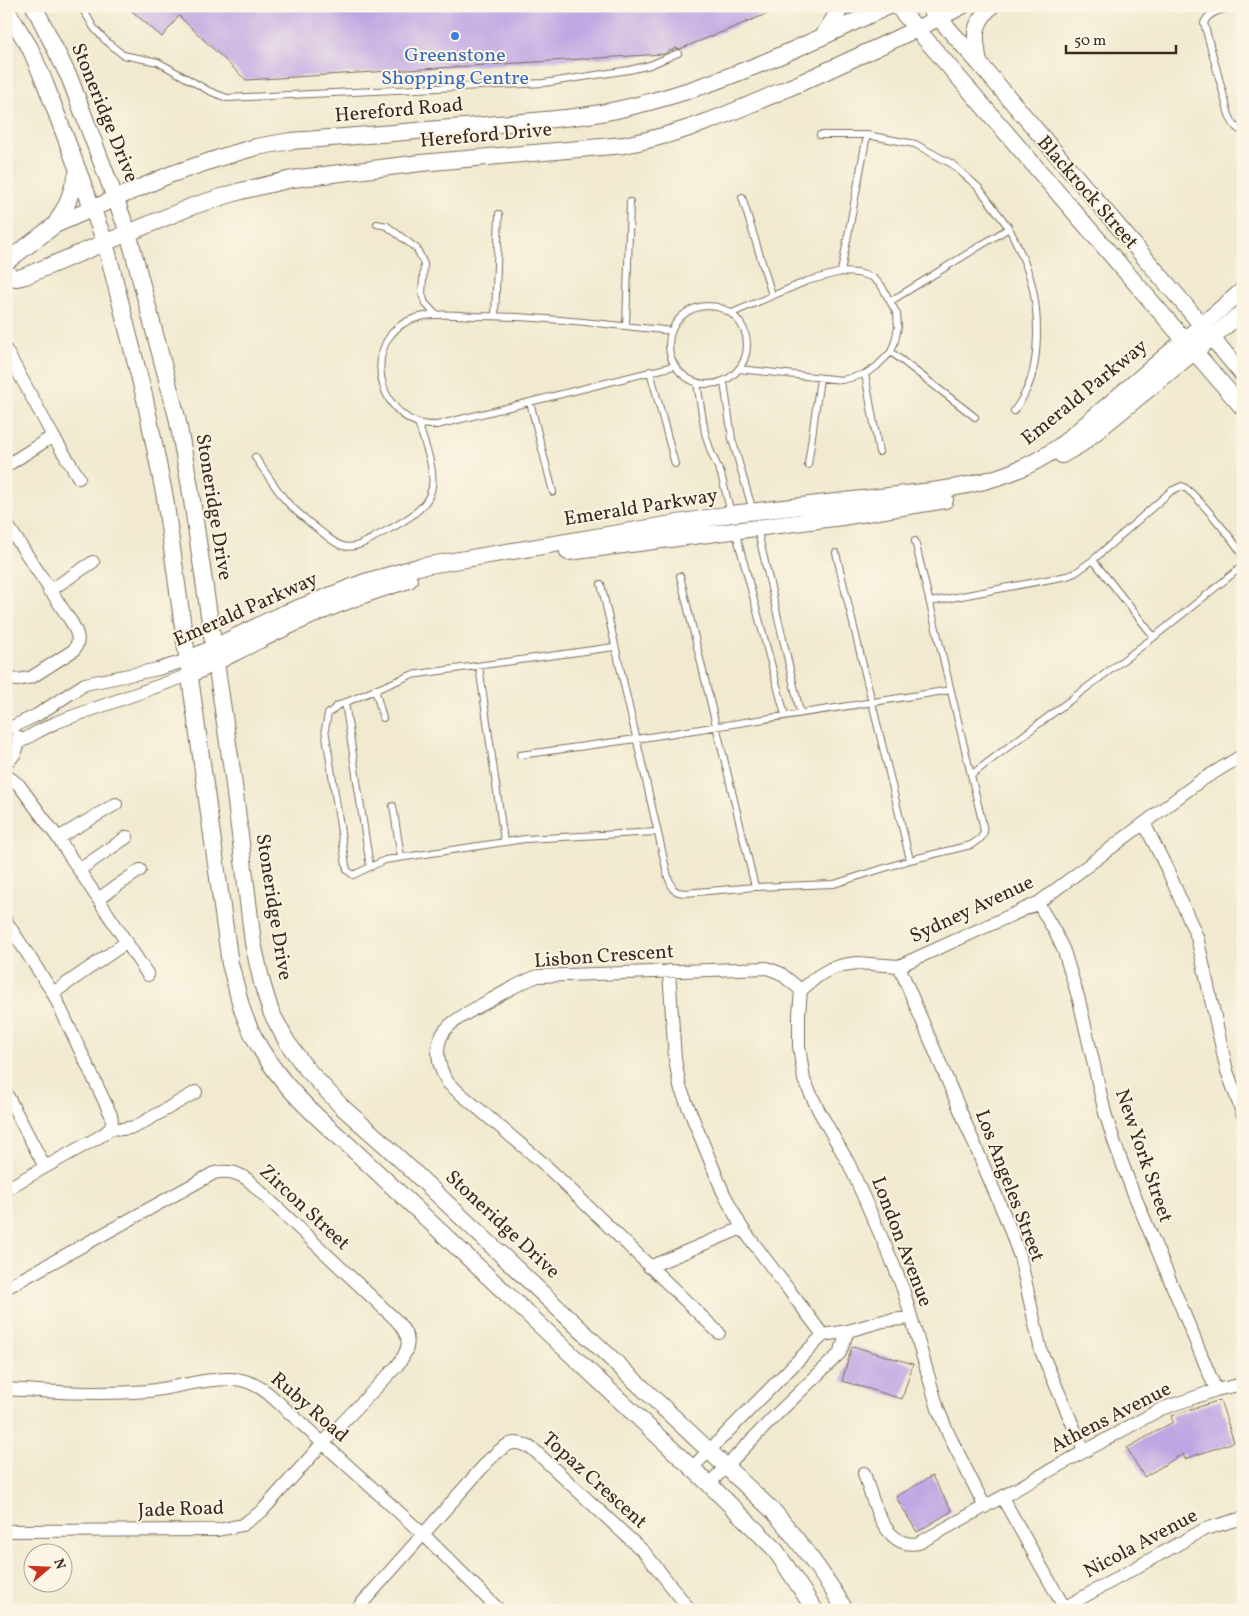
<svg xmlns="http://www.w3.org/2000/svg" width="1249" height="1616" font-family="Vollkorn,serif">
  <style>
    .building { fill: #bea5e3 }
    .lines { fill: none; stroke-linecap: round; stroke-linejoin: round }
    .service-casing { stroke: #7b6d5c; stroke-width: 8 }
    .minor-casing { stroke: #7b6d5c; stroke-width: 14 }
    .tertiary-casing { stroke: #7b6d5c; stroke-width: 18 }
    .service { stroke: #fff; stroke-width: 6 }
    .minor { stroke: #fff; stroke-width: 12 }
    .tertiary { stroke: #fff; stroke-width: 16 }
    .shop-dot { fill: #3f7fe0; stroke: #fcf5e5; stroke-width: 2 }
    .labels { text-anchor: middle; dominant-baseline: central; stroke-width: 4; stroke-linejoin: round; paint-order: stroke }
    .shop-label { font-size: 20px; fill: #366cbe; stroke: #fcf5e5 }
    .street-label { font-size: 20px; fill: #3b2a1e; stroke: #fcf5e5 }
  </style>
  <rect width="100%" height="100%" fill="#fcf5e5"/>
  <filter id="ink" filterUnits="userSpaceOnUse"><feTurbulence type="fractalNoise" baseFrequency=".02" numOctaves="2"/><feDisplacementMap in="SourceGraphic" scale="10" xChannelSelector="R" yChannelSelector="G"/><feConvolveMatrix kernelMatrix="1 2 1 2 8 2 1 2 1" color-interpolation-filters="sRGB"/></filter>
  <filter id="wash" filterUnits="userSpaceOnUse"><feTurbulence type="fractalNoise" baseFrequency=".0096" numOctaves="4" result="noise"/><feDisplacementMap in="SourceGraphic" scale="20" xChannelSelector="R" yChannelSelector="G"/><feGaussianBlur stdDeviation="1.12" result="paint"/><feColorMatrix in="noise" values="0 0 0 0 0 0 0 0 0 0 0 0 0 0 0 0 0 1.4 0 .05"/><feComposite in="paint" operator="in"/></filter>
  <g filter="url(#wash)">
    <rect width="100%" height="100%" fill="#f1ead0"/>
    <g id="blocks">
      <!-- building -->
      <path class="building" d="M126 6H784V7L680 49 676 48 663 54 246 80 179 16 162 37Z
        M852 1346 913 1364 902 1399 842 1381Z
        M1220 1400 1234 1442 1185 1459 1183 1454 1144 1477 1127 1448 1173 1422 1171 1416Z
        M932 1476 952 1511 917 1532 896 1497Z"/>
    </g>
  </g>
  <g filter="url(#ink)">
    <use href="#blocks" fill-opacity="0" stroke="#7b6d5c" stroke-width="1"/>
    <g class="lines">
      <!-- service casing -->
      <g class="service-casing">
        <path id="service" d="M81 6 94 28 105 40 123 55 158 62 209 91 227 98 544 83 629 70 650 65 678 53
          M1239 6 1243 19
          M1240 6C1227 9 1209 10 1204 23L1229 115C1232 122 1235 129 1243 131
          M820 135H867L841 272
          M867 135 915 144 952 164 979 188 1009 228 891 301
          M6 161H7
          M742 197 772 295
          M377 224 387 226 417 249 424 264 422 294 425 303 436 315
          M1009 228C1018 246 1027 265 1032 285 1039 315 1040 363 1026 391 1023 398 1018 405 1014 411
          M669 345a39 39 0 1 1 78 0a39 39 0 1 1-78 0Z
          M732 313 807 281 841 272 858 273 872 277 881 285 897 314 898 327 895 341 891 352 876 367 865 374 842 380 739 369
          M495 316 499 214
          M626 326 630 202
          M671 331C606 324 539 316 473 316 456 315 437 313 420 317 365 329 370 406 418 423 423 425 431 425 437 425L674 366
          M891 352 975 417
          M650 371 675 464
          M865 374 879 452
          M724 382 732 439 753 511
          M697 383 705 433 711 452 721 474 731 513
          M530 402 553 492
          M255 457C265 472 275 487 286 501 297 513 311 524 324 534 329 538 335 544 343 546 356 550 370 539 382 533 445 502 439 484 418 423
          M808 465 820 378
          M757 528 800 712
          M735 530 785 715
          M836 553 910 860
          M1093 560 1154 637
          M680 576 755 887
          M601 584 668 877 673 889 678 892 685 893 755 887 834 884 910 860 971 845 981 838 984 832 982 821 915 541
          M930 602 1067 576 1075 573 1093 560 1171 491 1182 486C1193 490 1236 543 1243 556
          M614 647 411 675 337 706 328 714 325 729 346 865 347 870 353 875 385 860 525 839 657 832
          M479 666 504 841
          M375 689 383 718
          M345 702 370 867
          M520 755 636 739 951 690
          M971 775 1154 637 1240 568 1243 563
          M393 806 401 857"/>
      </g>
      <!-- minor casing -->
      <g class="minor-casing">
        <path id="minor" d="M6 350 53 436 79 478
          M6 466 53 436
          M6 523 72 623C77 633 81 640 74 650L32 677 18 680 6 678
          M49 591 93 562
          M12 727 37 715 85 684 158 669 188 660
          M18 743 39 731 57 722 189 675
          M6 762C16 756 19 748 18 737
          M6 775 19 785 58 838 148 975
          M1144 823 1168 871 1197 937 1227 1071 1243 1115
          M58 838 116 804
          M79 870 127 837
          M98 899 140 870
          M1038 903 1055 932 1064 951 1079 1000 1105 1113 1115 1144 1131 1187 1216 1390
          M6 921 53 993 111 1115C114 1127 109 1131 99 1137L6 1189
          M899 966 1007 1221 1020 1257 1041 1351 1084 1451
          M669 971 675 1059 680 1087 723 1192 742 1228 823 1335
          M801 990 799 1014V1046L804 1080 819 1111 849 1164 892 1261 903 1289 938 1409 948 1433 985 1507
          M801 990 818 976 830 969 843 965 857 963 899 966 1038 903 1200 781 1243 755
          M53 993 127 942
          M6 1093 45 1167
          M112 1128 122 1129 135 1127 196 1092
          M649 1267 742 1228
          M6 1288 214 1173C227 1170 236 1172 247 1179L396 1320C412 1338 411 1347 397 1366L322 1444 262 1511 242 1525 218 1530 6 1531
          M719 1333 543 1163 449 1084C437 1067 432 1042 449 1026 458 1017 480 1006 492 999 507 991 521 982 538 976L767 968 780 973 801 990
          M6 1389C53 1392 101 1395 148 1391 176 1388 204 1378 232 1379 247 1379 259 1386 270 1395L424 1535 499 1610
          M692 1468 823 1335 848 1331 883 1321 910 1318
          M864 1473C872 1498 884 1551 919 1543L1161 1409 1216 1390 1243 1384
          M709 1484 775 1416 840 1353 848 1331
          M1002 1497 1064 1607
          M356 1610 489 1460C505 1445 513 1436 534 1450L645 1553 690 1610
          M1060 1610 1205 1529 1243 1518"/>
      </g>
      <!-- tertiary casing -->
      <g class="tertiary-casing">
        <path id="tertiary" d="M34 6 70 79 128 232 177 417 190 487 233 777 253 943 262 983 271 1012 287 1042 305 1067 342 1107 384 1144 775 1513C801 1544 825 1575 845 1610
          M897 6 1243 408
          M928 6 979 63 1185 305 1243 375
          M6 9 30 48 45 83 105 242 145 399 165 498 230 964C235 980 238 997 243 1012 262 1065 302 1105 344 1141L709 1484 774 1548 815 1610
          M823 36 842 6
          M979 63C975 37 971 27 991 6
          M55 225 67 204 78 171
          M6 262 55 225 169 175 222 157 256 147 291 141C360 136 429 130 498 124 541 120 586 118 629 107 720 86 804 46 888 6
          M6 272 11 277 17 278 25 276 193 206 241 191 292 179 421 163 624 145C689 133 740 109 800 83 854 58 909 34 962 6
          M1062 455 1081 444 1243 312
          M568 552 842 517 945 500
          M188 660 278 616 365 582 418 567 731 514 932 491C978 485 1022 474 1060 446L1243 290
          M189 675C214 664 237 651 262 639 309 615 358 595 409 580"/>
      </g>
      <!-- service -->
      <use href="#service" class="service"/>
      <!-- minor -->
      <use href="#minor" class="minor"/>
      <!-- tertiary -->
      <use href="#tertiary" class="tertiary"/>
    </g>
  </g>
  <!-- markers -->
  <circle class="shop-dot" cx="455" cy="36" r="5"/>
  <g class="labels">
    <!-- shop labels -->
    <g class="shop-label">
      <text x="455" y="56">Greenstone<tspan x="455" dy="23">Shopping Centre</tspan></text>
    </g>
    <!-- street labels -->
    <g class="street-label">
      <text transform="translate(399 111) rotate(-5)">Hereford Road</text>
      <text transform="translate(104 113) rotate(68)">Stoneridge Drive</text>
      <text transform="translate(486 136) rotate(-5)">Hereford Drive</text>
      <text transform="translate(1087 193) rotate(49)">Blackrock Street</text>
      <text transform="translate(1085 393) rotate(-39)">Emerald Parkway</text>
      <text transform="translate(213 507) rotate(81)">Stoneridge Drive</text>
      <text transform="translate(641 508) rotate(-9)">Emerald Parkway</text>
      <text transform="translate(246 610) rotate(-24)">Emerald Parkway</text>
      <text transform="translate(273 907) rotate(81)">Stoneridge Drive</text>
      <text transform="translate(972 910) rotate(-25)">Sydney Avenue</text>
      <text transform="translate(604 957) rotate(-4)">Lisbon Crescent</text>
      <text transform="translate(1143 1156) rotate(71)">New York Street</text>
      <text transform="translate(1009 1186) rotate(69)">Los Angeles Street</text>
      <text transform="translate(304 1208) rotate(43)">Zircon Street</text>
      <text transform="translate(502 1225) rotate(43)">Stoneridge Drive</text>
      <text transform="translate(901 1242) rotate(69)">London Avenue</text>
      <text transform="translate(309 1408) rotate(41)">Ruby Road</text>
      <text transform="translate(1111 1418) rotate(-27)">Athens Avenue</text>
      <text transform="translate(594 1481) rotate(42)">Topaz Crescent</text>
      <text transform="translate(181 1510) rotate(-2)">Jade Road</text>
      <text transform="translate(1141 1544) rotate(-28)">Nicola Avenue</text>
    </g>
  </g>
  <!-- margin -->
  <rect width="1249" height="1616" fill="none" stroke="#fcf5e5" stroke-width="25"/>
  <!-- north arrow -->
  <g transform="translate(48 1568) rotate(71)"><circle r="24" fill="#fcf5e5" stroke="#afa495"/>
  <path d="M0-4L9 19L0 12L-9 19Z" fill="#c8321e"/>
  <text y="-8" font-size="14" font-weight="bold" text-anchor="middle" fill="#3b2a1e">N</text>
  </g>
  <!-- scale -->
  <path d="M1066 45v8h110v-8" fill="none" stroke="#3b2a1e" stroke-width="2.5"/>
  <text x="1074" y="45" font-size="15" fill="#3b2a1e" stroke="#fcf5e5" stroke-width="4" paint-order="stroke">50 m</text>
</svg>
